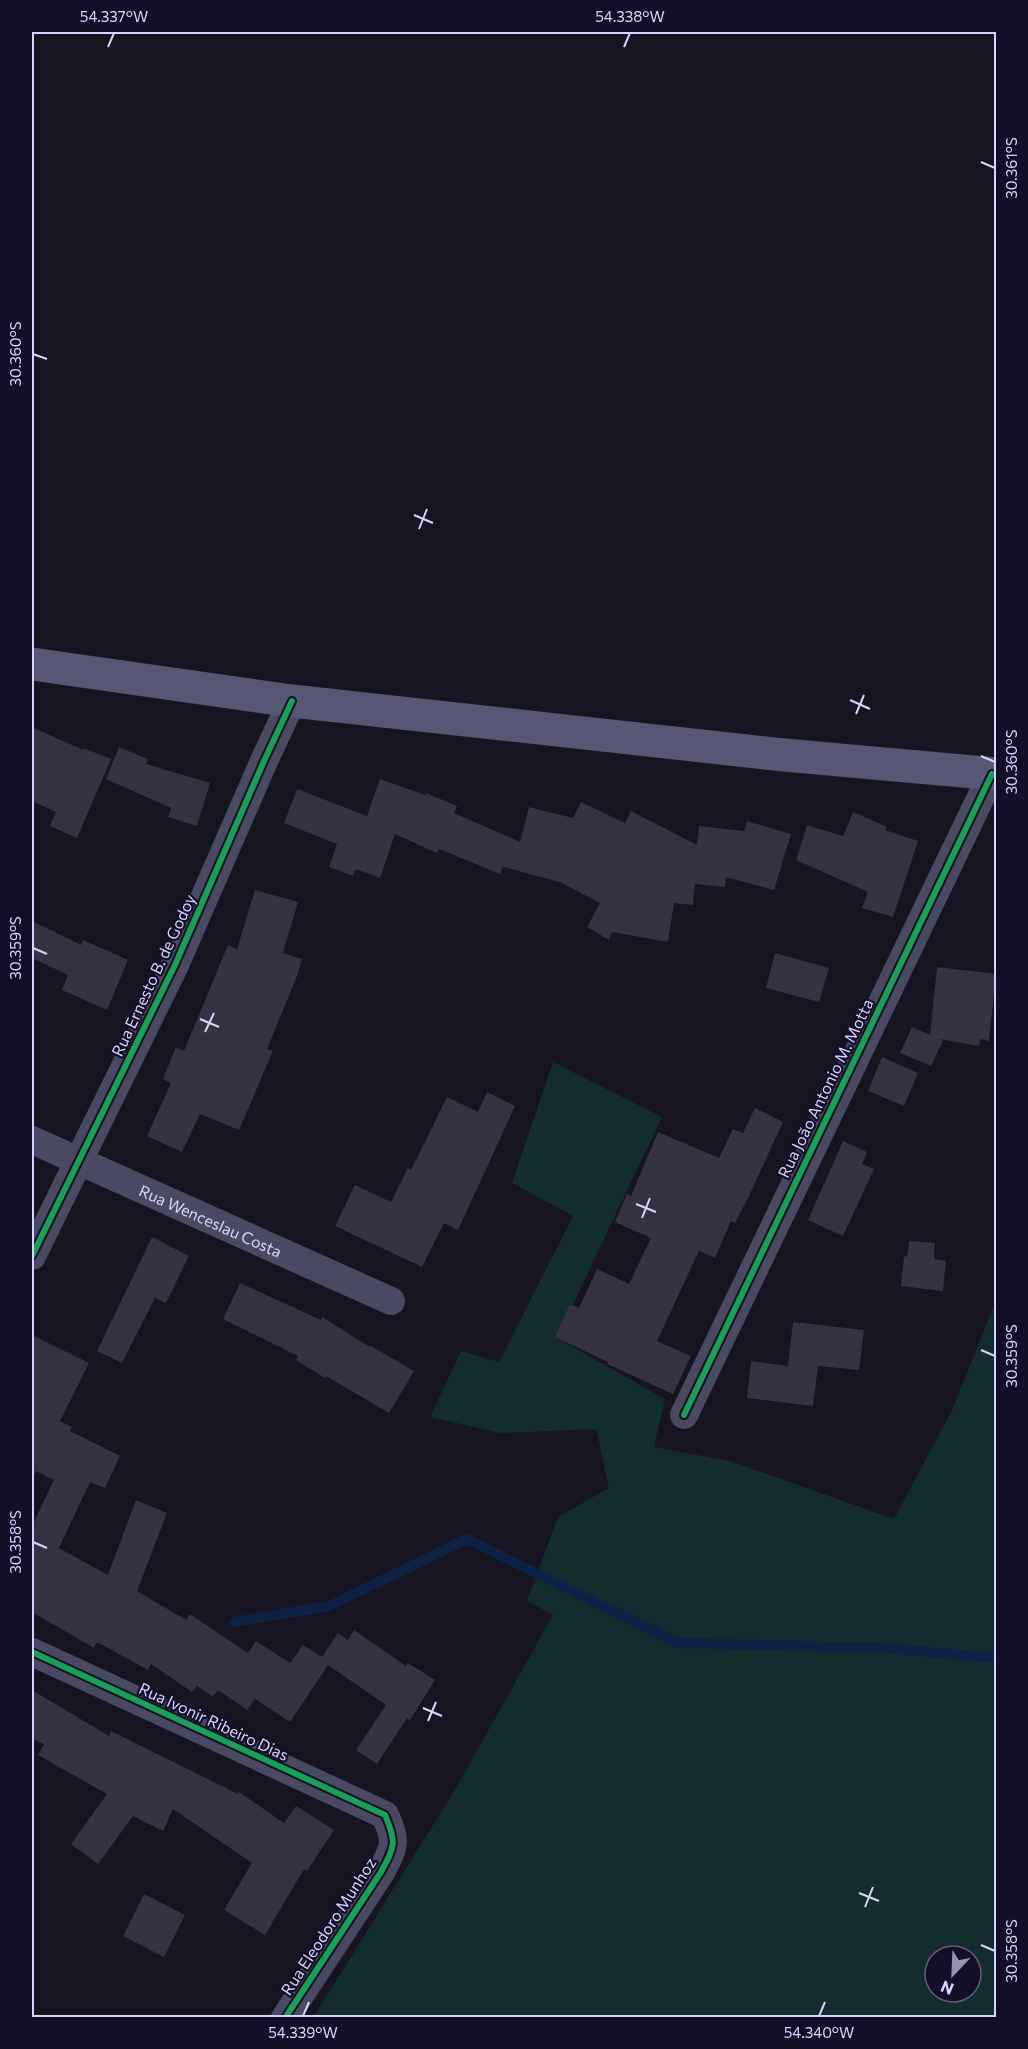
<svg xmlns="http://www.w3.org/2000/svg" width="1028" height="2049" font-family="Commissioner,sans-serif">
  <style>
    .green { fill: #132c2d; fill-rule: evenodd }
    .lines { fill: none; stroke-linecap: round; stroke-linejoin: round }
    .stream { stroke: #0d2144; stroke-width: 10 }
    .building { fill: #343243 }
    .street { stroke: #4a4962; stroke-width: 28 }
    .secondary { stroke: #575674; stroke-width: 33 }
    .cycleway-casing { stroke: #130f26; stroke-width: 10 }
    .cycleway { stroke: #1a9f57; stroke-width: 6 }
    .ticks { fill: none; stroke: #d9d4ff; stroke-width: 2 }
    .labels { text-anchor: middle; dominant-baseline: central; stroke-width: 4.5; stroke-linejoin: round; paint-order: stroke }
    .street-label { font-size: 16px; fill: #d9d4ff; stroke: #130f26 }
    .neatline { fill: none; stroke: #d9d4ff; stroke-width: 2 }
    .ticks-label { font-size: 15px; text-anchor: middle; fill: #d9d4ff }
  </style>
  <rect width="100%" height="100%" fill="#161421"/>
  <!-- green -->
  <path class="green" d="M553 1062 662 1117 557 1338 665 1399 654 1447 730 1461 894 1519 952 1410 996 1300V2017L313 2018 456 1788 553 1615 527 1601 558 1517 609 1488 596 1429 501 1433 430 1417 461 1351 499 1362 573 1216 512 1183ZM935 1956H971V1992H935Z"/>
  <g class="lines">
    <!-- stream -->
    <path class="stream" d="M234 1622 329 1606 467 1539 678 1643 883 1648 996 1658"/>
  </g>
  <!-- building -->
  <path class="building" d="M32 727 83 750V748L111 759 77 838 50 826 56 812 32 801Z
    M119 747 148 759 146 764 210 783 197 826 168 817 171 808 106 779Z
    M380 779 425 795 426 793 457 806 454 813 520 842 529 807 573 818 581 802 625 823 631 811 697 845 699 826 744 831 747 821 791 834 774 890 726 877 725 887 695 884 693 905 674 903 668 942 612 932 609 940 587 927 600 903 560 882 503 867 500 874 439 849 437 853 395 834 380 878 356 869 353 876 329 867 337 844 284 823 297 789 367 816Z
    M853 812 887 827 885 830 918 841 893 917 862 908 868 892 796 860 807 825 843 836Z
    M255 890 298 902 283 953 302 959 297 976 267 1049 273 1051 239 1130 200 1114 182 1152 147 1136 171 1083 163 1079 176 1047 184 1051 228 945 237 949Z
    M32 921 81 945 83 940 128 960 107 1010 62 990 68 975 32 958Z
    M775 953 829 968 819 1002 766 988Z
    M937 967 996 974 989 1041 980 1039 979 1046 939 1039 943 1041 931 1066 900 1053 912 1027 930 1035Z
    M882 1057 918 1073 904 1106 868 1091Z
    M487 1092 515 1106 458 1230 444 1223 422 1267 335 1226 355 1185 391 1202 408 1168 411 1170 447 1097 478 1112Z
    M755 1108 783 1122 749 1196 735 1223 731 1221 715 1258 699 1251 657 1341 691 1356 673 1394 607 1364 608 1362 555 1337 570 1304 579 1308 597 1269 629 1284 651 1238 615 1222 627 1194 631 1196 658 1132 719 1158 733 1129 743 1133Z
    M843 1141 867 1152 862 1164 874 1169 843 1236 808 1220Z
    M152 1237 189 1256 166 1303 155 1298 122 1363 97 1351Z
    M909 1241 935 1243 934 1259 946 1261 943 1291 901 1286 904 1256 907 1257Z
    M240 1283 321 1320 322 1317 370 1347 371 1346 414 1371 389 1413 326 1376 325 1378 296 1360 298 1356 223 1319Z
    M793 1322 864 1330 859 1370 818 1366 813 1406 747 1398 751 1361 788 1366Z
    M32 1335 89 1363 60 1421 72 1427 70 1431 120 1456 105 1488 90 1482 59 1548 108 1575 136 1500 167 1513 137 1591 186 1620 190 1614 248 1653 256 1641 290 1663 303 1645 322 1657 338 1633 348 1640 354 1630 406 1666 408 1663 435 1680 410 1720 407 1718 377 1764 356 1750 386 1705 328 1665 290 1722 255 1699 247 1710 218 1690 213 1697 197 1686 192 1692 151 1664 148 1670 97 1642 94 1648 32 1612V1526L54 1480 36 1471 32 1480Z
    M32 1690 109 1736 111 1731 238 1794 239 1792 284 1823 296 1806 334 1830 307 1871 304 1869 265 1935 224 1910 252 1863 173 1809 163 1831 133 1816 98 1864 71 1844 107 1794 38 1755 44 1744 32 1739Z
    M144 1894 185 1915 164 1957 123 1936Z"/>
  <g class="lines">
    <!-- street -->
    <g class="street">
      <path id="s1" d="M32 1140 391 1301"/>
      <path d="M32 1256 175 965 264 761 292 701"/>
      <path d="M684 1415 992 774"/>
      <path d="M32 1652 385 1815C397 1842 395 1846 381 1872L285 2018"/>
    </g>
    <!-- secondary -->
    <path class="secondary" d="M32 664 292 701 784 755 996 774"/>
    <!-- cycleway casing -->
    <g class="cycleway-casing">
      <path id="cycleway" d="M32 1256 175 965 264 761 292 701
        M684 1415 992 774
        M32 1652 385 1815C397 1842 395 1846 381 1872L285 2018"/>
    </g>
    <!-- cycleway -->
    <use href="#cycleway" class="cycleway"/>
  </g>
  <!-- ticks -->
  <path class="ticks" d="M108 47 114 33M624 47 630 33M981 162 995 168M33 354 47 359M414 515 433 523M419 529 427 509M850 700 870 709M856 714 864 695M981 756 995 762M33 948 47 954M200 1019 219 1027M205 1032 214 1013M636 1204 656 1212M642 1218 650 1198M981 1350 995 1356M33 1542 47 1548M423 1708 442 1716M428 1721 436 1702M859 1893 879 1901M865 1907 873 1887M981 1945 995 1951M303 2016 309 2002M819 2016 825 2002"/>
  <g class="labels">
    <!-- street labels -->
    <g class="street-label">
      <text transform="translate(153 975) rotate(-65)">Rua Ernesto B. de Godoy</text>
      <text transform="translate(825 1088) rotate(-64)">Rua João Antonio M. Motta</text>
      <text stroke="none"><textPath href="#s1" startOffset="196">Rua Wenceslau Costa</textPath></text>
      <text transform="translate(214 1721) rotate(25)">Rua Ivonir Ribeiro Dias</text>
      <text transform="translate(328 1926) rotate(-57)">Rua Eleodoro Munhoz</text>
    </g>
  </g>
  <!-- border -->
  <rect width="1028" height="2049" fill="none" stroke="#130f26" stroke-width="66"/>
  <!-- north arrow -->
  <g transform="translate(953 1974) rotate(203)"><circle r="28" fill="#130f26" stroke="#625e7d" stroke-width="1.5"/>
  <path d="M0-4.5L10 22L0 15L-10 22Z" fill="#9591b1"/>
  <text y="-9" font-size="16" font-weight="bold" text-anchor="middle" fill="#d9d4ff">N</text>
  </g>
  <rect x="33" y="33" width="962" height="1983" class="neatline"/>
  <g class="ticks-label">
    <text x="114" y="22">54.337°W</text>
    <text x="630" y="22">54.338°W</text>
    <text transform="translate(1012 168) rotate(-90)" y="5">30.361°S</text>
    <text transform="translate(16 354) rotate(-90)" y="5">30.360°S</text>
    <text transform="translate(1012 762) rotate(-90)" y="5">30.360°S</text>
    <text transform="translate(16 948) rotate(-90)" y="5">30.359°S</text>
    <text transform="translate(1012 1356) rotate(-90)" y="5">30.359°S</text>
    <text transform="translate(16 1542) rotate(-90)" y="5">30.358°S</text>
    <text transform="translate(1012 1951) rotate(-90)" y="5">30.358°S</text>
    <text x="303" y="2038">54.339°W</text>
    <text x="819" y="2038">54.340°W</text>
  </g>
</svg>
